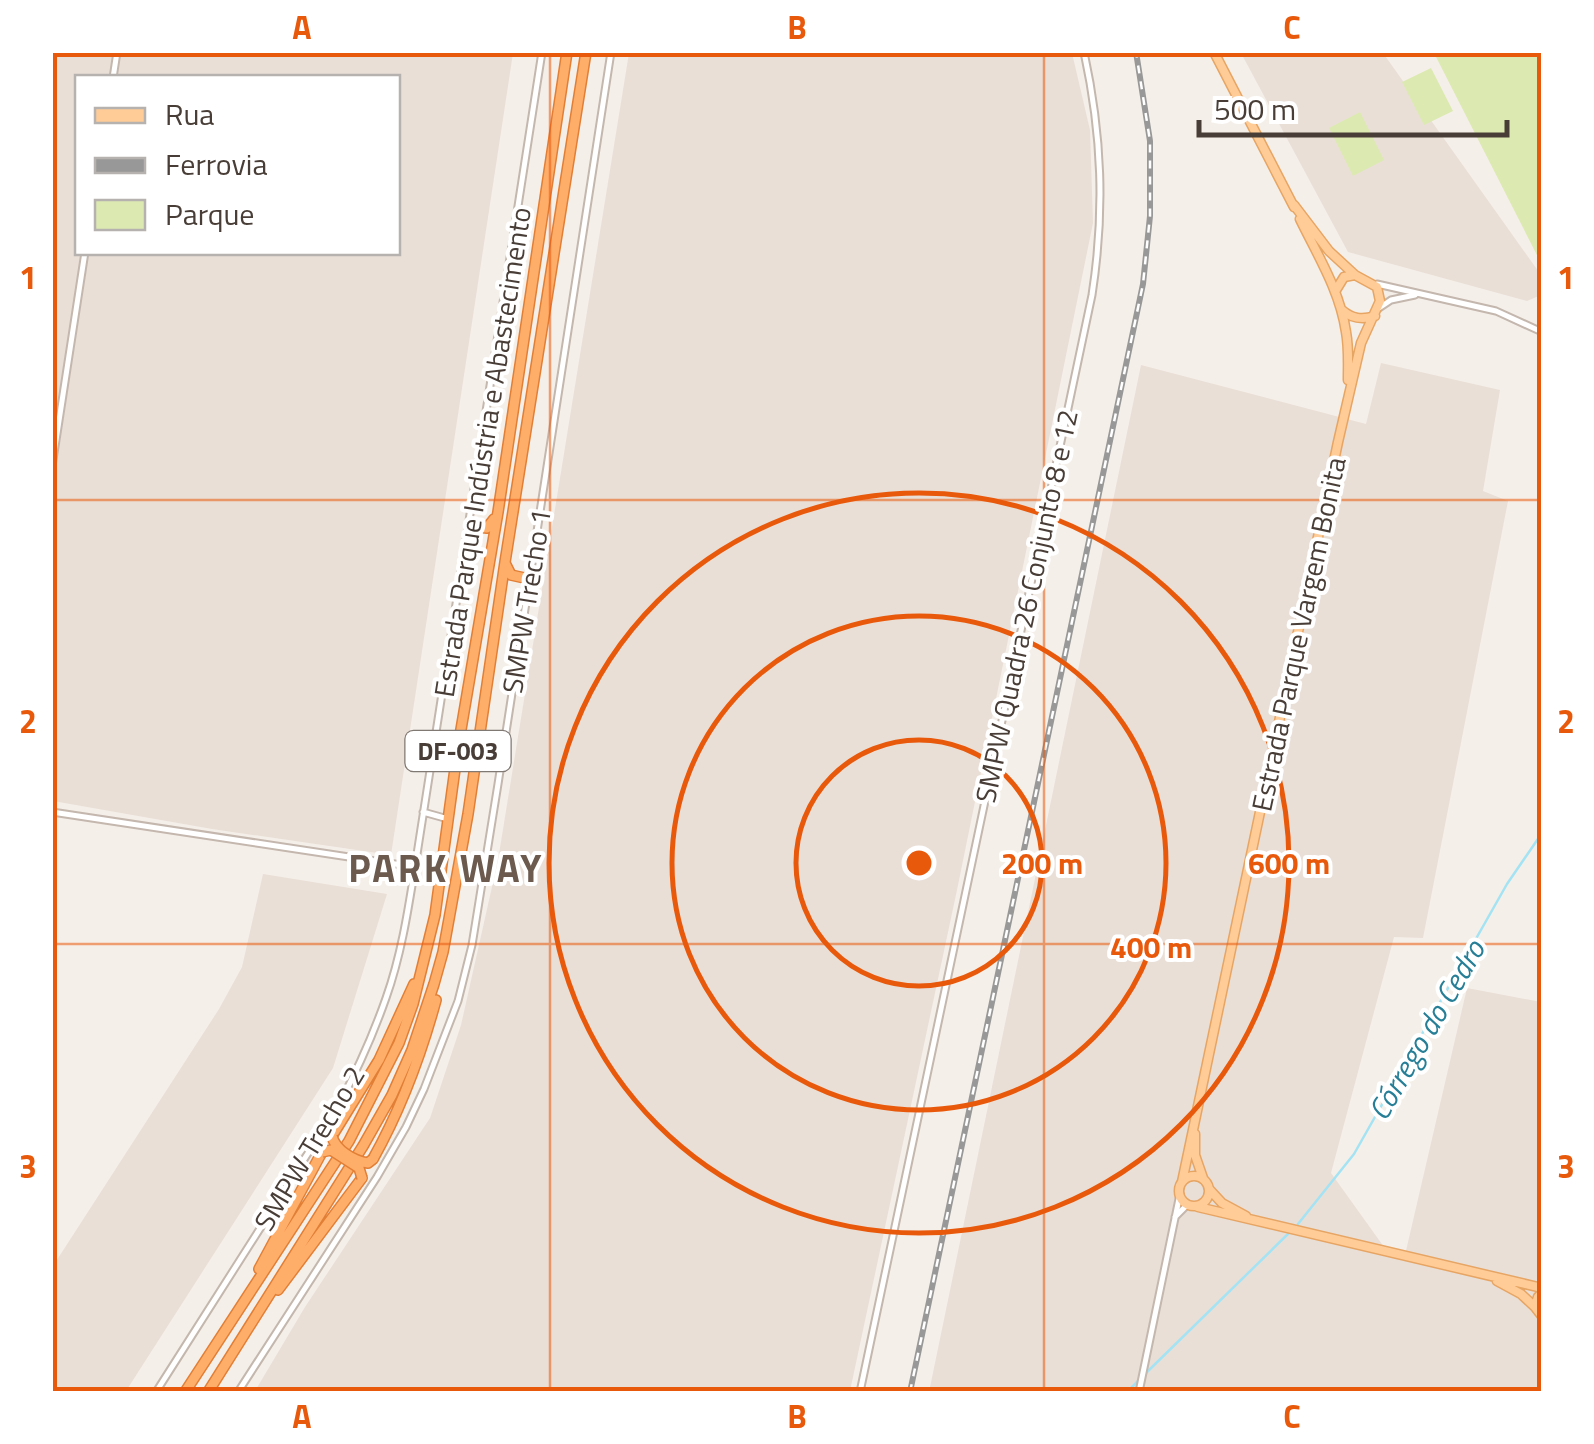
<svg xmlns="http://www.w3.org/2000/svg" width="1594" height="1444" font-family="'Titillium Web',sans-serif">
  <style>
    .residential { fill: #e9dfd7; fill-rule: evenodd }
    .green { fill: #dceab1 }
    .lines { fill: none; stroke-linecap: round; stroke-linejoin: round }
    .stream { stroke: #a4e3f3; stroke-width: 2.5 }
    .minor-casing { stroke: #c4b7ae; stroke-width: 9 }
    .major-casing { stroke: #e7a564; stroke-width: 11 }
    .highway-casing { stroke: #e27f36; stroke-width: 12 }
    .minor { stroke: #fff; stroke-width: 5 }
    .major { stroke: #ffcc98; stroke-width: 8 }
    .highway { stroke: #ffae6a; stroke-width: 9 }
    .rail-casing { stroke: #989898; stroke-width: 6 }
    .rail { stroke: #fff; stroke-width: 2.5; stroke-dasharray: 8; stroke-linecap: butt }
    .highway-bridge-casing { stroke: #e27f36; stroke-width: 12; stroke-linecap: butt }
    .highway-bridge { stroke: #ffae6a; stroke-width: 9 }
    .grid { fill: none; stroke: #e8590c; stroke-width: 2.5; stroke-opacity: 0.55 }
    .ring { fill: none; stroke: #e8590c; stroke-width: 5 }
    .labels { text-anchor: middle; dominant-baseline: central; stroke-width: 8; stroke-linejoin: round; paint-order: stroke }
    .shield { fill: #fff; stroke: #807873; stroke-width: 2.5 }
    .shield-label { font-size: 25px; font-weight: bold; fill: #493e37 }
    .street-label { font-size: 28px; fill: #493e37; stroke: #fff }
    .water-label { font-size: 30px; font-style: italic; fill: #277f97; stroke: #fff }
    .district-label { font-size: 38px; font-weight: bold; letter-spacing: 2.5px; fill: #6c5a4e; stroke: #fff }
    .centre { fill: #e8590c; stroke: #fff; stroke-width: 5 }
    .ring-label { font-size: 30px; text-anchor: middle; font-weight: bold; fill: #e8590c; stroke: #fff; stroke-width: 8; stroke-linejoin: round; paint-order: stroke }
    .neatline { fill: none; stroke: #e8590c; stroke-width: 4 }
    .grid-label { font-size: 32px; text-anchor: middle; font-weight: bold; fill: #e8590c }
  </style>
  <rect width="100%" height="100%" fill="#f5efe9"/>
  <!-- residential -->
  <path class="residential" d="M52 53H513L391 855 212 829 53 801ZM78 78H398V252H78Z
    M629 53H1072L1090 130 1093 223 957 890 850 1391H255L305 1307 430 1118 461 1025 498 860Z
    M1241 53H1383L1541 275V295L1527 301 1348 252Z
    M1381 363 1500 390 1483 491 1508 501 1423 938 1394 937 1331 1173 1389 1254 1405 1255 1467 988 1541 1002V1391L929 1392 1141 365 1366 424Z
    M263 874 387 894 333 1068 126 1391H53V1266L219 1009 242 967Z"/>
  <!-- green -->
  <path class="green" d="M1434 53H1541V263Z
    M1431 68 1453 111 1424 125 1402 82Z
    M1360 112 1384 160 1353 176 1329 128Z"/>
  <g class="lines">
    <!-- stream -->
    <path class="stream" d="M1298 1224 1354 1154 1507 884 1542 833
      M1146 1373 1289 1233
      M1127 1392 1138 1381"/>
    <!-- minor casing -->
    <g class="minor-casing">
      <path id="minor" d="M113 78 117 52
        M1377 284 1496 311 1542 332
        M1379 308 1391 300 1415 295
        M52 466 85 252
        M52 812 415 867
        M423 812 448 819
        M1175 1217 1187 1205
        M156 1392 338 1106C357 1071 373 1035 386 998 401 956 408 911 415 867L542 52
        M238 1392 377 1177 406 1127 424 1089 458 1001 472 945 498 784 611 52
        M860 1392 1092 295C1105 211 1102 135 1084 52
        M1139 1392 1180 1194"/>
    </g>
    <!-- major casing -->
    <g class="major-casing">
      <path id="major" d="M1214 52 1294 207
        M1300 219C1318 256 1340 291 1346 332 1349 348 1348 364 1348 380
        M1336 290 1344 277 1355 275
        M1342 310C1352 319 1362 320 1375 316
        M1195 1134V1155L1203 1178
        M1179 1191a15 15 0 1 1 30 0a15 15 0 1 1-30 0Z
        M1182 1182 1338 442 1361 343 1380 301 1377 287 1355 275 1329 251 1294 205
        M1209 1189 1222 1203 1246 1216
        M1198 1207 1542 1288
        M1497 1281 1521 1294 1535 1307
        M1542 1293 1538 1297 1535 1307 1542 1316"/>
    </g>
    <!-- highway casing -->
    <g class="highway-casing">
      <path id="highway" d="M469 526 487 528 494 519
        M505 563 511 575 529 579
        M332 1136 379 1060 414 984
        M373 1159C401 1109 421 1055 436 1000
        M259 1269 322 1152
        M278 1290 362 1178
        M185 1392 349 1141 399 1043 413 1004 435 915 458 747 498 512 567 52
        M208 1392 363 1146 392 1095 412 1050 434 984 443 952 468 814 505 562 586 52"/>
    </g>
    <!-- minor -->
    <use href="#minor" class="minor"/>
    <!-- major -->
    <use href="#major" class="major"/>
    <!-- highway -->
    <use href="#highway" class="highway"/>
    <!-- rail casing -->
    <g class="rail-casing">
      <path id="rail" d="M910 1392 1143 284 1150 216V141L1136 52"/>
    </g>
    <!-- rail -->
    <use href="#rail" class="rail"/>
    <!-- highway-bridge casing -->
    <g class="highway-bridge-casing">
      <path id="highway-bridge" d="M332 1136C335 1150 354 1161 368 1163L373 1159
        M322 1152 331 1150 359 1168 362 1178"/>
    </g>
    <!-- highway-bridge -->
    <use href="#highway-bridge" class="highway-bridge"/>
  </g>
  <!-- grid -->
  <path class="grid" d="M550 52V1392M1044 52V1392M52 500H1542M52 944H1542"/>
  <!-- distance rings -->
  <g class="ring">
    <circle cx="919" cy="863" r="123"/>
    <circle cx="919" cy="863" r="247"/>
    <circle cx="919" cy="863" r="370"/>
  </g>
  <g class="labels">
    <!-- shield labels -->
    <rect class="shield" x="405.5" y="731" width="105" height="40" rx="8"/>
    <g class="shield-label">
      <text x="458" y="751">DF-003</text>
    </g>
    <!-- street labels -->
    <g class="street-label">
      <text transform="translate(482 452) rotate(-81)">Estrada Parque Indústria e Abastecimento</text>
      <text transform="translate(526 601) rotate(-81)">SMPW Trecho 1</text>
      <text transform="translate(1026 606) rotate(-78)">SMPW Quadra 26 Conjunto 8 e 12</text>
      <text transform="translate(1298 634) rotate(-78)">Estrada Parque Vargem Bonita</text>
      <text transform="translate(309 1148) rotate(-59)">SMPW Trecho 2</text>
    </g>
    <!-- water labels -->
    <g class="water-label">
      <text transform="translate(1426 1030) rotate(-60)">Córrego do Cedro</text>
    </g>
    <!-- district labels -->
    <g class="district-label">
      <text x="446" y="868">PARK WAY</text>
    </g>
  </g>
  <circle cx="919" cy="863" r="15" class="centre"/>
  <g class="ring-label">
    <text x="1042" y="874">200 m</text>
    <text x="1289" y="874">600 m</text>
    <text x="1151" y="958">400 m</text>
  </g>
  <!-- border -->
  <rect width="1594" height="1444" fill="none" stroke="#ffffff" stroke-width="110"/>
  <!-- legend -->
  <rect x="75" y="75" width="325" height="180" fill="#ffffff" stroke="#b6b2af" stroke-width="2.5"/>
  <rect x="95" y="108" width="50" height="15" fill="#ffcc98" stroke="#b6b2af" stroke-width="2.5"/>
  <text x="165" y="125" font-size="30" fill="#493e37">Rua</text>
  <rect x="95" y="158" width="50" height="15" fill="#989898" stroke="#b6b2af" stroke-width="2.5"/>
  <text x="165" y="175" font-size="30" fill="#493e37">Ferrovia</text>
  <rect x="95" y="200" width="50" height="30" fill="#dceab1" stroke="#b6b2af" stroke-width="2.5"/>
  <text x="165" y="225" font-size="30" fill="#493e37">Parque</text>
  <!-- scale -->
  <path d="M1199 120v15h308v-15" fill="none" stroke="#493e37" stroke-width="5"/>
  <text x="1214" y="120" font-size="30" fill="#493e37" stroke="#ffffff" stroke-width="8" paint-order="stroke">500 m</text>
  <rect x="55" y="55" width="1484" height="1334" class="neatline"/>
  <g class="grid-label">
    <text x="302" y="39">A</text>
    <text x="797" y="39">B</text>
    <text x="1292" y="39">C</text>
    <text x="28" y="289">1</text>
    <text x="1566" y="289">1</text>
    <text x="28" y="733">2</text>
    <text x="1566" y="733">2</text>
    <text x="28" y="1178">3</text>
    <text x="1566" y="1178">3</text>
    <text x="302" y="1428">A</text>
    <text x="797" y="1428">B</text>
    <text x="1292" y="1428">C</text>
  </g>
</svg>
